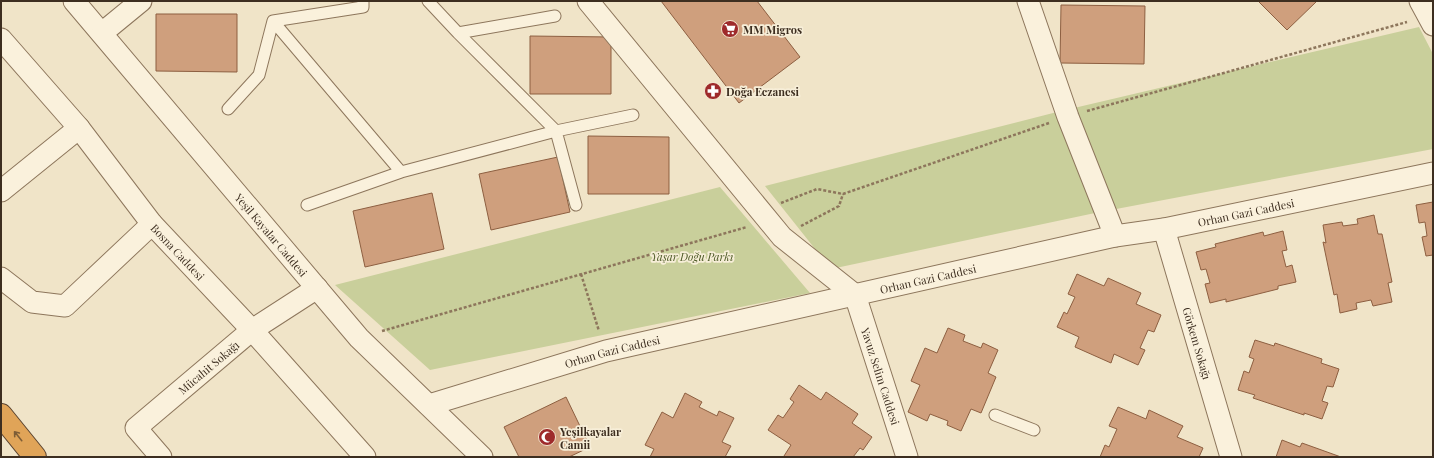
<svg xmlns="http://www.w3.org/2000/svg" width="1434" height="458" font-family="'Playfair Display',serif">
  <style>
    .green { fill: #c9cf9b }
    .building { fill: #cf9f7d; stroke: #8d5f41 }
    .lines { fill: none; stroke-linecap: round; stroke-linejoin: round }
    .lane-casing { stroke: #8d765c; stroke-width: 13 }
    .street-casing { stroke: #8d765c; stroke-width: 23 }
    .highway-casing { stroke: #5b4430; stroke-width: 24 }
    .path { stroke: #8d765c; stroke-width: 2.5; stroke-dasharray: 3 2; stroke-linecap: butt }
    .lane { stroke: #faf1dc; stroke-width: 11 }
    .street { stroke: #faf1dc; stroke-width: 21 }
    .highway { stroke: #e0a458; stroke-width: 22 }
    .oneway { stroke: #7e5d36 }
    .labels { text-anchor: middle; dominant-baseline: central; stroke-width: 3.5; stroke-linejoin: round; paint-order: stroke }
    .poi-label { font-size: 11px; font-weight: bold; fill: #3d2e20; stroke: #f7eed8; text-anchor: start }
    .street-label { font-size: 11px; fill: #3d2e20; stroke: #f7eed8 }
    .park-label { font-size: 11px; font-style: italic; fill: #4d5a26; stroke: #f7eed8 }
  </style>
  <rect width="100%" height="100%" fill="#f0e4c8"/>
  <!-- green -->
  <path class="green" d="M1419 27 1433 54V149L1095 213 831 269 765 186 1057 112Z
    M720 187 810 293 430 370 335 285Z"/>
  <!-- building -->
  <path class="building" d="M661 1H757L800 57 739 103Z
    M1258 1H1317L1287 30Z
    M1061 5 1145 6 1144 64 1060 63Z
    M156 14H237V72L156 71Z
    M530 36 611 37V94H530Z
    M588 136 669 137V194H588Z
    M558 157 570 212 491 230 479 174Z
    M432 193 444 249 365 267 353 211Z
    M1433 202V255L1426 256 1422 237 1427 236 1425 222 1419 223 1416 205Z
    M1374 215 1378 234H1382L1392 282 1388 283 1392 302 1373 306 1371 300 1356 303 1357 309 1340 313 1337 294 1334 295 1323 242 1326 243 1323 225 1342 222 1343 226 1358 224 1357 219Z
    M1283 231 1287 250 1282 251 1286 267 1292 265 1296 282 1278 286V289L1226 302V299L1210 303 1205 284 1210 283 1206 269 1201 270 1196 252 1216 247 1215 244 1263 232 1264 236Z
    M1077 274 1104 286 1108 278 1141 293 1136 304 1161 315 1154 332 1148 330 1140 348 1145 350 1138 365 1114 354 1111 363 1075 347 1079 337 1057 327 1064 312 1067 314 1075 297 1068 294Z
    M948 328 965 335 963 341 981 348 983 343 998 350 988 373 996 377 981 413 971 409 961 431 947 425 948 421 930 414 927 421 908 412 920 385 911 381 925 348 937 353Z
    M1255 340 1274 346 1275 343 1322 359 1321 363 1339 369 1333 387 1327 386 1322 401 1328 403 1322 419 1304 413V415L1253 398 1255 395 1238 390 1244 371 1249 373 1254 359 1249 357Z
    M799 385 821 400 826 392 858 414 852 423 872 437 863 450 860 448 853 457H785L784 456 791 445 768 430 778 415 783 418 794 402 790 399Z
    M685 393 702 402 699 407 717 416 719 411 734 418 722 442 731 446 725 457H650L654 449 645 445 662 412 673 418Z
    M566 397 590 447 569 457H519L504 427Z
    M1118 407 1146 419 1149 410 1183 426 1177 437 1203 448 1199 457H1100L1105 445 1109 447 1117 429 1109 426Z
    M1282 440 1300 447 1302 443 1341 457H1276Z"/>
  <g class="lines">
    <!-- lane casing -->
    <g class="lane-casing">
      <path id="lane" d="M273 21 401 172 307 205
        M458 33 555 16
        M228 109 259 75 273 21 363 7V1
        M401 172 556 131 458 33 428 1
        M576 205 556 131 633 115
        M995 415 1034 430"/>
    </g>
    <!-- street casing -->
    <g class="street-casing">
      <g id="street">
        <path id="s1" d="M74 1 359 338 482 457"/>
        <path id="s2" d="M588 1 782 237 855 295 907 457"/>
        <path d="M1028 1 1068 117 1115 236"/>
        <path d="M1420 1 1433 25"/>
        <path d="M102 33 141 1"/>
        <path id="s3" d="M1 39 79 128 152 224 252 330 365 457"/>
        <path d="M1 191 79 128"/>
        <path id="s4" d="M1164 229 1231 457"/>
        <path d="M1 278 32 302 65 306 152 224"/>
        <path id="s5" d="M429 405 606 351 1115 236 1164 229 1433 173"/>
        <path id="s6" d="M161 457 136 428 252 330 317 288"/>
      </g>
    </g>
    <!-- highway casing -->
    <g class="highway-casing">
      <path id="highway" d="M1 415 35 457"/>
    </g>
    <!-- path -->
    <path class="path" d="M1087 111 1407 22
      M781 203 817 189 843 194 1049 123
      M801 226 839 206 843 194
      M581 274 599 331
      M382 331 747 227"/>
    <!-- lane -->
    <use href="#lane" class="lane"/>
    <!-- street -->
    <use href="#street" class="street"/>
    <!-- highway -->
    <use href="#highway" class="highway"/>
  </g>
  <!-- one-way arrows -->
  <defs><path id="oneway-shaft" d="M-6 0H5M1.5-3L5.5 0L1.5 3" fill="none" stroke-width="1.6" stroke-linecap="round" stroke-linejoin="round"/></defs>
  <use class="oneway" href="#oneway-shaft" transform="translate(18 436) rotate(-129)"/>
  <!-- icons -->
  <defs>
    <g id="supermarket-disc" transform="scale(0.9)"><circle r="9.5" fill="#9e2a2b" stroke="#f7eed8"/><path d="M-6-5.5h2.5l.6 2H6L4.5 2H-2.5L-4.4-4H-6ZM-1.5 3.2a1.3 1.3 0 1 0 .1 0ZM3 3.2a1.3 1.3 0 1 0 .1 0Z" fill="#fff"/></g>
    <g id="pharmacy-disc" transform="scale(0.9)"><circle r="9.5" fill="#9e2a2b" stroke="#f7eed8"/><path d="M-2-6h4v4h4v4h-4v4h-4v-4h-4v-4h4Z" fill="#fff"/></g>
    <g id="mosque-disc" transform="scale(0.9)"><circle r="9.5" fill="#9e2a2b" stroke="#f7eed8"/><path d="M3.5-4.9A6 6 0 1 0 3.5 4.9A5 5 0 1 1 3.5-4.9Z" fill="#fff"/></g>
  </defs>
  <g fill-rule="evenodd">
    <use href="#supermarket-disc" x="730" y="29"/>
    <use href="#pharmacy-disc" x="713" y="91"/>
    <use href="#mosque-disc" x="547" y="437"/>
  </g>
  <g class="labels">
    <!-- poi labels -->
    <g class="poi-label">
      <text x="743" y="29">MM Migros</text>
      <text x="726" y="91">Doğa Eczanesi</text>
      <text x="560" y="431">Yeşilkayalar<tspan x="560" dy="13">Camii</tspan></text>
    </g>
    <!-- street labels -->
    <g class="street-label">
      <text stroke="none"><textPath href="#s5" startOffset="840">Orhan Gazi Caddesi</textPath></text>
      <text stroke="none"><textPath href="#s1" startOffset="306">Yeşil Kayalar Caddesi</textPath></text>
      <text stroke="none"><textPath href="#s3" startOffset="277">Bosna Caddesi</textPath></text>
      <text stroke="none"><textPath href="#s5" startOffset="515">Orhan Gazi Caddesi</textPath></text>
      <text stroke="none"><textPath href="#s4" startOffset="119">Görkem Sokağı</textPath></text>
      <text stroke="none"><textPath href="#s5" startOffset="191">Orhan Gazi Caddesi</textPath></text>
      <text stroke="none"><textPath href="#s6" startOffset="133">Mücahit Sokağı</textPath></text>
      <text stroke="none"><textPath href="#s2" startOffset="484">Yavuz Selim Caddesi</textPath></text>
    </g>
    <!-- park labels -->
    <g class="park-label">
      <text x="692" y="256">Yaşar Doğu Parkı</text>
    </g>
  </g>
  <!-- border -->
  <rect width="1434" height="458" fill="none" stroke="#3d2e20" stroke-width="4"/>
</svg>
